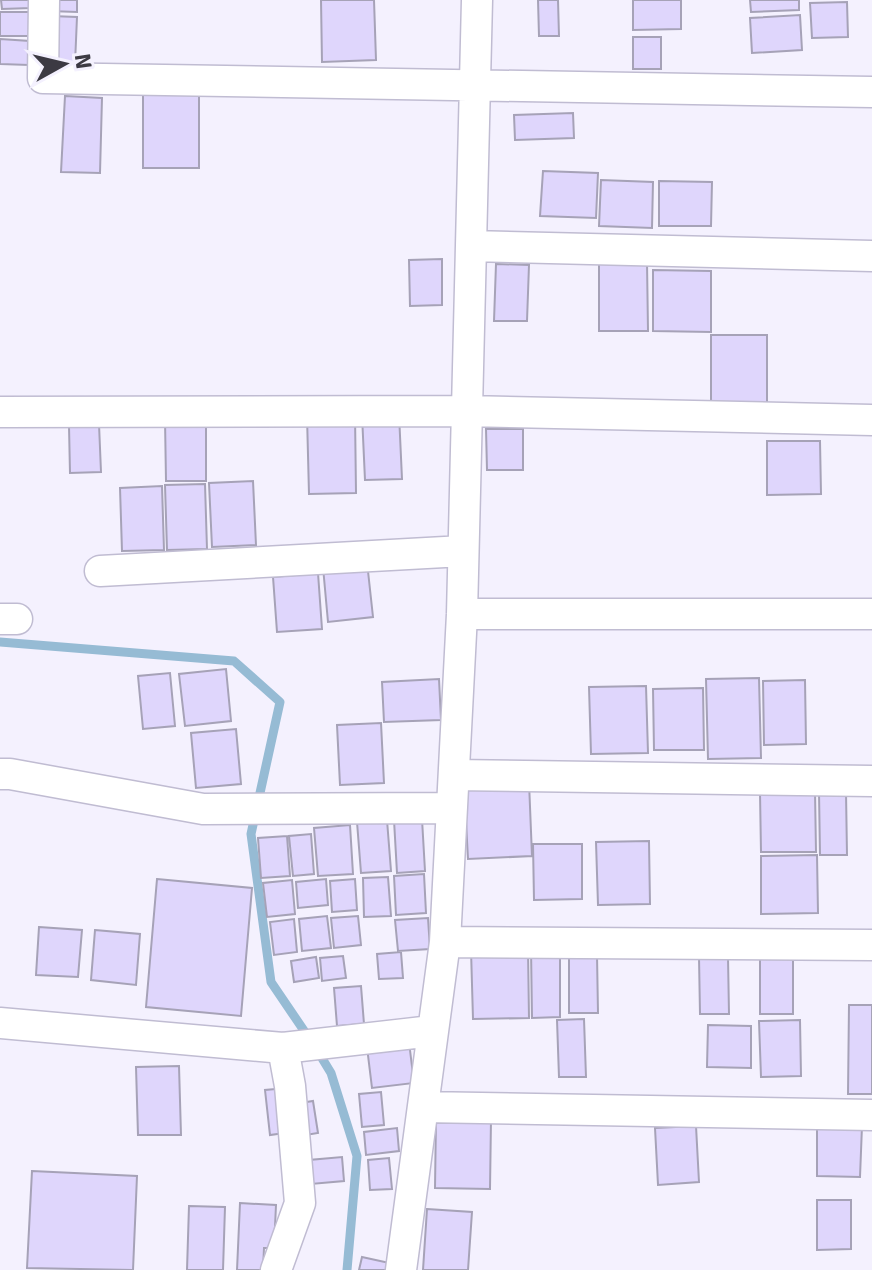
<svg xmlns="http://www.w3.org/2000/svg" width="872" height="1270" font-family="Signika,sans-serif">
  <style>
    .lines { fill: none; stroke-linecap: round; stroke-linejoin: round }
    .stream { stroke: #96bbd4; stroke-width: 9 }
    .building { fill: #dfd6fc; stroke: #a6a2b7; stroke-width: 2 }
    .minor-casing { stroke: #c0bcd2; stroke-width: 33 }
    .minor { stroke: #fff; stroke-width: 30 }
  </style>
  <rect width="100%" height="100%" fill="#f4f1fe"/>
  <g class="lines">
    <!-- stream -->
    <path class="stream" d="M0 642 234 661 280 702 251 834 271 982 309 1038
      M317 1050 331 1073 357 1156 347 1270"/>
  </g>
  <!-- building -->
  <path class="building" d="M1 0H31V8L2 9Z
    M49 0H77V12L49 11Z
    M321 0H374L376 60 322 62Z
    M538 0H558L559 36H539Z
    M633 0H681V29L633 30Z
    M750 0H799V10L751 12Z
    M847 2 848 37 812 38 810 3Z
    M0 12H30V36H0Z
    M800 15 802 50 752 53 750 18Z
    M51 16 77 17 75 64 49 63Z
    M633 37H661V69H633Z
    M0 39 30 41 29 65 0 64Z
    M143 87 199 88V168H143Z
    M65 96 102 98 100 173 61 172Z
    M573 113 574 138 515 140 514 115Z
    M543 171 598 173 596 218 540 216Z
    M601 180 653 182 652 228 599 226Z
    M659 181 712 182 711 226H659Z
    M442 259V305L410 306 409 260Z
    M647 262 648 331H599V263Z
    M496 264 529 265 527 321H494Z
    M653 270 711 271V332L653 331Z
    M711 335H767V403L711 404Z
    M355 414 356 493 309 494 307 416Z
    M399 414 402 479 365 480 362 415Z
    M165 419H206V481H166Z
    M99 424 101 472 70 473 69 426Z
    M486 429H523V470H487Z
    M767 441H820L821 494 767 495Z
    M253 481 256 545 212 547 209 483Z
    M205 484 207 549 167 550 165 485Z
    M162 486 164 550 122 551 120 488Z
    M367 562 373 617 328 622 323 567Z
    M318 573 322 629 277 632 273 577Z
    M226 669 231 721 185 726 179 674Z
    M170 673 175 726 143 729 138 676Z
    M759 678 761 758 708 759 706 679Z
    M439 679 441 720 384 722 382 682Z
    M805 680 806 744 764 745 763 681Z
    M646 686 648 753 591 754 589 687Z
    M703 688 704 750H654L653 689Z
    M381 723 384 783 340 785 337 725Z
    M236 729 241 784 196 788 191 733Z
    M529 782 532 856 468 859 464 785Z
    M815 791 816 852H761L760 793Z
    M819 792H846L847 855H820Z
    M422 819 425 871 397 873 394 820Z
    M387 820 391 871 361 873 357 822Z
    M350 825 353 874 318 876 314 828Z
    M311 834 314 874 293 876 289 836Z
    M287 836 290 876 261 878 258 838Z
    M649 841 650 904 598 905 596 842Z
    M533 844H582V899L534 900Z
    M817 855 818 913 761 914V856Z
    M424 874 426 913 396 915 394 876Z
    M388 877 391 916 364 917 363 878Z
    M157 879 252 888 241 1016 146 1007Z
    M326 879 328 905 298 908 296 882Z
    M355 879 357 910 332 912 330 881Z
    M292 880 295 914 267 917 263 883Z
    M327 916 331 948 302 951 299 919Z
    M358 916 361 945 334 948 331 918Z
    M428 918 430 949 398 951 395 920Z
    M294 919 297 952 274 955 270 922Z
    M39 927 82 930 78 977 36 975Z
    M95 930 140 934 136 985 91 980Z
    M531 948H560V1017L532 1018Z
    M528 949 529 1018 473 1019 471 950Z
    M760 949H793V1014H760Z
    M401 952 403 978 379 979 377 954Z
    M569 955H597L598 1013H569Z
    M343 956 346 978 322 981 320 958Z
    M316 957 319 978 294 982 291 961Z
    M699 957H728L729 1014H700Z
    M361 986 364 1024 337 1026 334 988Z
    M849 1005H872V1094H848Z
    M584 1019 586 1077H559L557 1020Z
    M800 1020 801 1076 761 1077 759 1021Z
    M708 1025 751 1026V1068L707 1067Z
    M409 1042 414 1083 372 1088 367 1047Z
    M179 1066 181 1135H138L136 1067Z
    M287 1088 292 1132 270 1135 265 1090Z
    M381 1092 384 1125 362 1127 359 1094Z
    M313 1101 318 1133 299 1136 294 1104Z
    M436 1118 491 1119 490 1189 435 1188Z
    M817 1125 862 1126 860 1177 817 1176Z
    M696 1126 699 1182 658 1185 655 1128Z
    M397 1128 399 1151 366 1155 364 1132Z
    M342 1157 344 1181 311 1184 309 1160Z
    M389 1158 392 1189 370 1190 368 1160Z
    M32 1171 137 1176 133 1270 27 1268Z
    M817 1200H851V1249L817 1250Z
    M240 1203 276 1205 274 1248H264L263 1270H237Z
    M189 1206 225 1207 223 1270H187Z
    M427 1209 472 1212 468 1270H423Z
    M362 1257 394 1264 393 1270H359Z"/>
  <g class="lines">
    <!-- minor casing -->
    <g class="minor-casing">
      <path id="minor" d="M44 0 43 78 872 92
        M471 246 872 256
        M0 412 466 411 872 420
        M100 571 463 551
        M462 614H872
        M0 619H17
        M0 774H10L203 809 452 808
        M454 775 872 781
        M445 942 872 945
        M0 1023 283 1048 432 1031
        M423 1107 872 1115
        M276 1270 300 1203 290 1086 283 1048
        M401 1270 445 942 462 614 477 0"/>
    </g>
    <!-- minor -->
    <use href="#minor" class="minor"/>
  </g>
  <!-- north arrow -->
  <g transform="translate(64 64) rotate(82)" stroke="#f4f1fe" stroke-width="6" paint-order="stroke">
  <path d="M0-6L14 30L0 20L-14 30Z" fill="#3c3a43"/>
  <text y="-12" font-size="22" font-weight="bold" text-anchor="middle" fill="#3c3a43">N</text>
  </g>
</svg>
